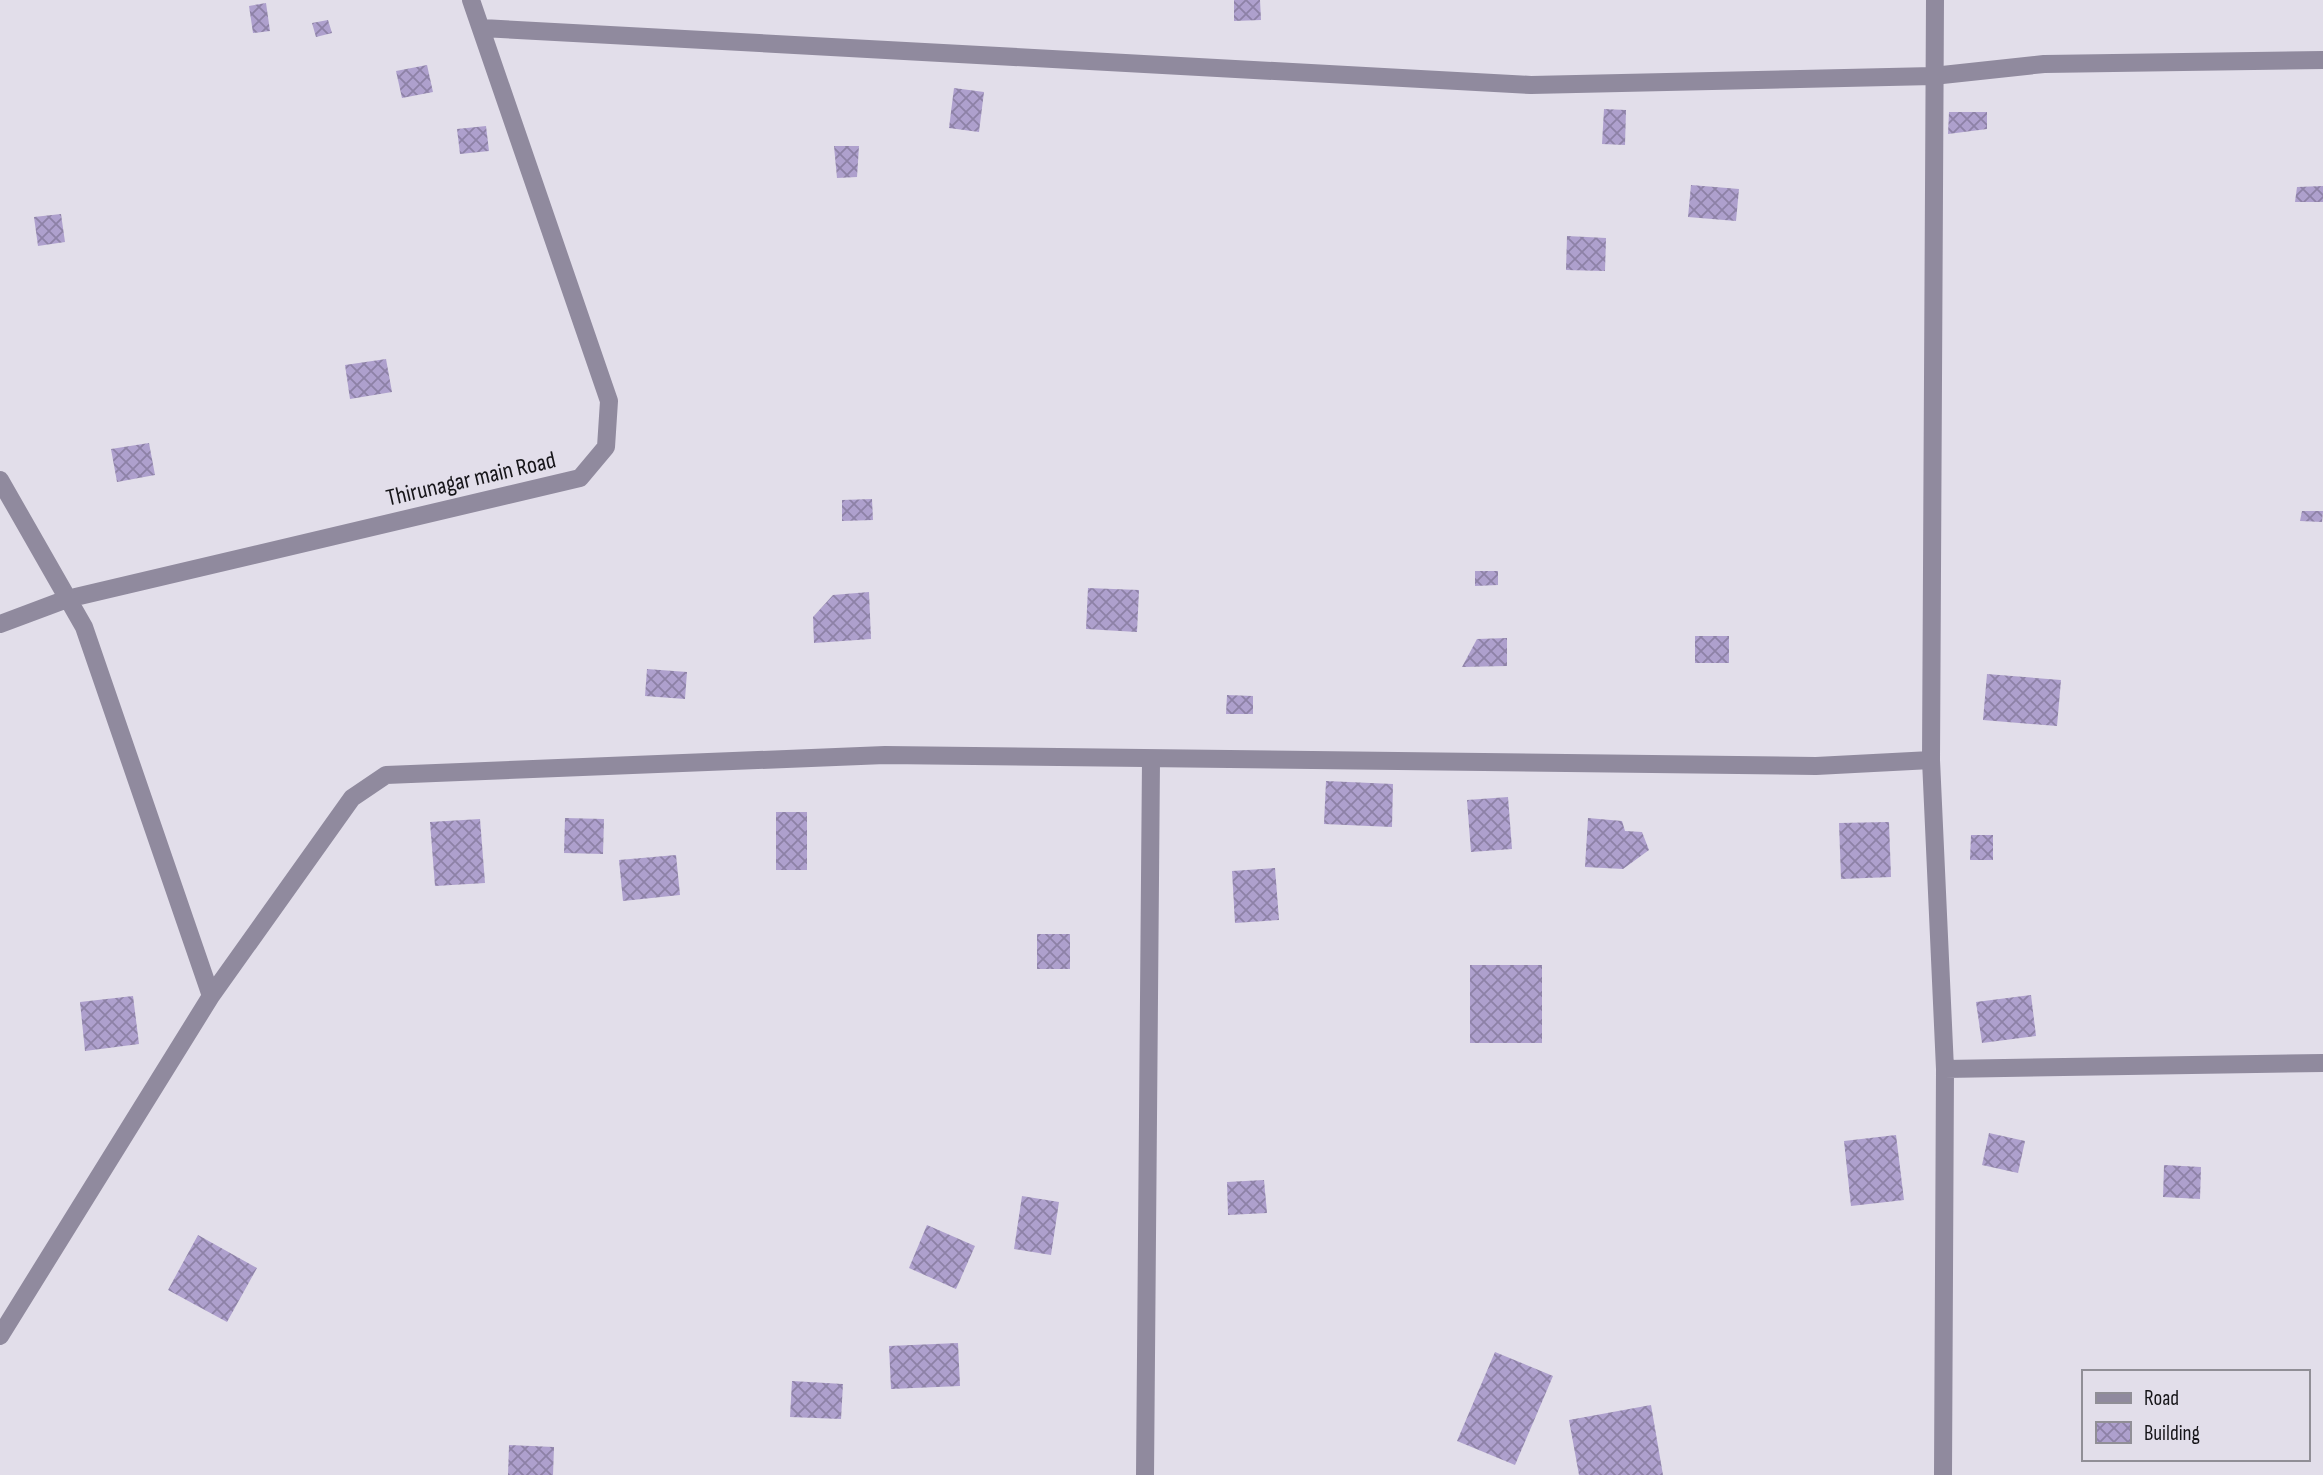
<svg xmlns="http://www.w3.org/2000/svg" width="2323" height="1475" font-family="'Sofia Sans Condensed',sans-serif">
  <style>
    .building { fill: url(#building-cross-hatch) }
    .lines { fill: none; stroke-linecap: round; stroke-linejoin: round }
    .minor { stroke: #908a9e; stroke-width: 18 }
    .labels { text-anchor: middle; dominant-baseline: central; stroke-width: 5; stroke-linejoin: round; paint-order: stroke }
    .street-label { font-size: 24px; fill: #161519; stroke: #e2deea }
  </style>
  <defs>
    <pattern id="building-cross-hatch" width="8" height="8" patternUnits="userSpaceOnUse" patternTransform="scale(1.75)"><rect width="8" height="8" fill="#aea0cd"/><path d="M0 0l8 8M0 8l8-8" fill="none" stroke="#8d81a6"/></pattern>
  </defs>
  <rect width="100%" height="100%" fill="#e2deea"/>
  <!-- building -->
  <path class="building" d="M1234 0H1260L1261 20 1234 21Z
    M266 3 270 31 253 33 249 6Z
    M328 20 332 33 316 37 312 23Z
    M427 65 433 92 402 98 396 71Z
    M954 88 984 92 979 132 949 128Z
    M1604 109 1626 110 1625 145 1602 144Z
    M1949 112H1987V129L1948 134Z
    M486 126 489 151 460 154 457 129Z
    M834 146H859L857 177 837 178Z
    M1691 185 1739 189 1736 221 1688 217Z
    M2323 186V202H2295L2297 187Z
    M61 214 65 242 38 246 34 217Z
    M1567 236 1606 238 1605 271 1566 270Z
    M386 359 392 392 350 399 345 365Z
    M149 443 155 475 117 482 111 449Z
    M872 499 873 520 842 521V500Z
    M2302 511H2323L2322 522 2300 521Z
    M1475 571H1498V585L1475 586Z
    M1088 588 1139 590 1137 632 1086 629Z
    M869 592 871 639 814 643 813 617 833 595Z
    M1695 636H1729V663H1695Z
    M1507 638V666L1462 667 1477 639Z
    M647 669 687 672 685 699 645 696Z
    M1987 674 2061 680 2057 726 1983 720Z
    M1227 695 1253 696V714H1226Z
    M1326 781 1393 784 1392 827 1324 824Z
    M1508 797 1512 849 1471 852 1467 800Z
    M776 812H807V870H776Z
    M565 818 604 819 603 854 564 853Z
    M1588 818 1622 821 1625 831 1642 832 1649 850 1623 869 1585 867Z
    M480 819 485 883 435 886 430 822Z
    M1889 822 1891 877 1841 879 1839 823Z
    M1971 835H1993V860H1970Z
    M676 855 680 895 623 901 619 860Z
    M1275 868 1279 920 1235 923 1232 871Z
    M1037 934H1070V969H1037Z
    M1470 965H1542V1043H1470Z
    M2031 995 2036 1036 1982 1043 1976 1002Z
    M133 996 139 1044 85 1051 80 1002Z
    M1989 1133 2025 1141 2018 1173 1982 1165Z
    M1896 1135 1904 1200 1851 1206 1844 1141Z
    M2164 1165 2201 1167 2200 1199 2163 1197Z
    M1264 1180 1267 1213 1228 1215 1227 1182Z
    M1022 1196 1059 1202 1051 1255 1014 1249Z
    M927 1225 975 1246 956 1289 909 1268Z
    M198 1235 257 1268 227 1322 168 1290Z
    M958 1343 960 1386 891 1389 889 1346Z
    M1495 1352 1553 1376 1515 1465 1457 1441Z
    M792 1381 843 1384 841 1419 790 1417Z
    M1651 1405 1663 1475H1579L1569 1420Z
    M509 1445 554 1447 553 1475H508Z"/>
  <g class="lines">
    <!-- minor -->
    <path class="minor" d="M1935 0 1931 760 1945 1069 2323 1063
      M482 28 1531 85 1933 76 2044 64 2323 60
      M0 480 84 627 211 996
      M0 624 67 599 580 478 606 447 609 401 471 0
      M0 1336 211 996 352 798 386 775 885 755 1816 766 1931 760
      M1145 1475 1151 760
      M1943 1475 1945 1069"/>
  </g>
  <g class="labels">
    <!-- street labels -->
    <g class="street-label">
      <text transform="translate(471 479) rotate(-13)">Thirunagar main Road</text>
    </g>
  </g>
  <!-- legend -->
  <rect x="2082" y="1370" width="228" height="91" fill="#e2deea" stroke="#908e96" stroke-width="2"/>
  <rect x="2096" y="1393" width="35" height="10" fill="#908a9e" stroke="#908e96" stroke-width="2"/>
  <text x="2144" y="1405" font-size="21" fill="#161519">Road</text>
  <rect x="2096" y="1422" width="35" height="21" fill="url(#building-cross-hatch)" stroke="#908e96" stroke-width="2"/>
  <text x="2144" y="1440" font-size="21" fill="#161519">Building</text>
</svg>
